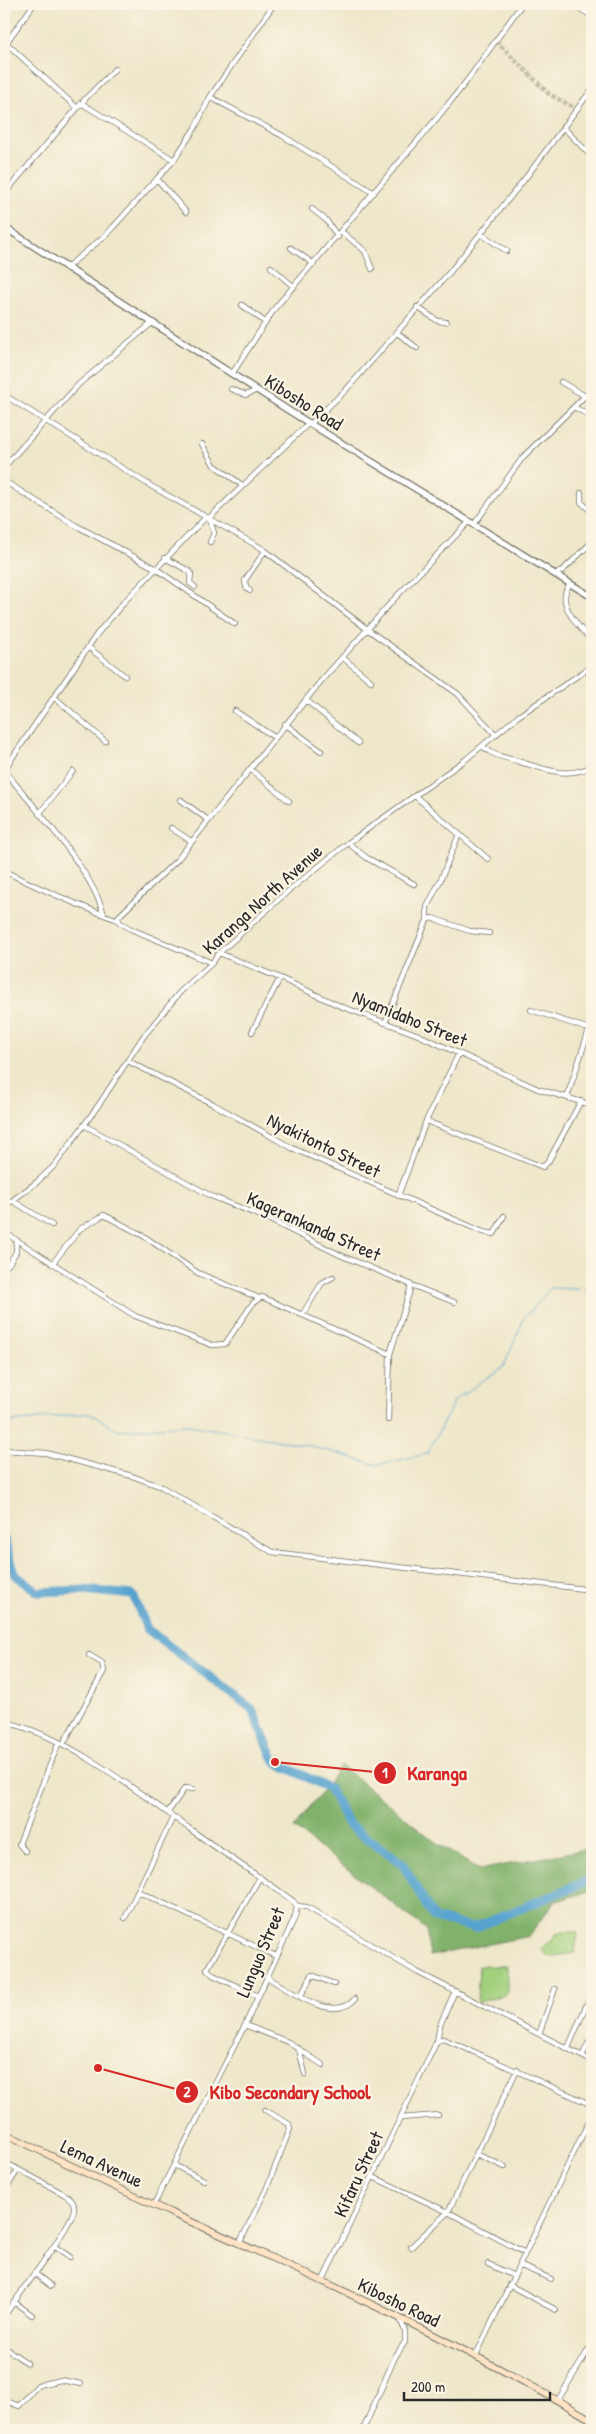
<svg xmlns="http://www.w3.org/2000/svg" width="596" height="2434" font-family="'Patrick Hand',sans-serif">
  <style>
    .green { fill: #a2d07d; stroke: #667e54 }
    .forest { fill: #81b26c; stroke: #566e4c }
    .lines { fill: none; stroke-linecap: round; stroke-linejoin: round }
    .stream { stroke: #56a3cf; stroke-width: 1 }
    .river { stroke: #56a3cf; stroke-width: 9 }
    .minor-tunnel { stroke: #c7c1aa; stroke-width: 4.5; stroke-dasharray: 4.5 2; stroke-linecap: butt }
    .minor-casing { stroke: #6f6d63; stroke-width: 6 }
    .tertiary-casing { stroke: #6f6d63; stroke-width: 8 }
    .secondary-casing { stroke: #6f6d63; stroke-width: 8 }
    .minor { stroke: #fff; stroke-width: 4.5 }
    .tertiary { stroke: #fff; stroke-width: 5.5 }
    .secondary { stroke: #fee4c5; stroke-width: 6 }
    .labels { text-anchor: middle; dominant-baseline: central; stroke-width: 4.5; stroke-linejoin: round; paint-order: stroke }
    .street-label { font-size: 19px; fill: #2b2b2b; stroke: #fcf5e5 }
    .leader { fill: none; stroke: #d62828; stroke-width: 2 }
    .callout-dot { fill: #d62828; stroke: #fcf5e5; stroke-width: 2 }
    .mark-label { font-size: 15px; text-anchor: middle; font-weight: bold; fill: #fff }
    .callout-label { font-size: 20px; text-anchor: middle; font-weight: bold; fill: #d62828; stroke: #fcf5e5; stroke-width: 4.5; stroke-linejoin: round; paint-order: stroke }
  </style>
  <rect width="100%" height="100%" fill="#fcf5e5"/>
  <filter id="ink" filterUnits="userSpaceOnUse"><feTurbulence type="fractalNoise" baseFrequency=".02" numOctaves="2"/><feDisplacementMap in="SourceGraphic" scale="10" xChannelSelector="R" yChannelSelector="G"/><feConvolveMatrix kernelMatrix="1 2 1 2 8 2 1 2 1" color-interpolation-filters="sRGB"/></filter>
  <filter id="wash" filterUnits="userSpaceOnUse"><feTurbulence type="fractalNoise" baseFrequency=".0096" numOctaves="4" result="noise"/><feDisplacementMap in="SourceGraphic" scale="20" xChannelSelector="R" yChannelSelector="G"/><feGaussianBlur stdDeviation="1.12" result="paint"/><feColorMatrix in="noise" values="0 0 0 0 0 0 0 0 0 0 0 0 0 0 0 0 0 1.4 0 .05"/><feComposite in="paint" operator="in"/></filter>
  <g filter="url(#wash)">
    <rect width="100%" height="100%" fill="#eee7ca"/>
    <!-- green -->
    <path class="green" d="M563 1932H578L575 1953 548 1957 542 1950 546 1944 553 1940 555 1934Z
      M479 1966H507V1994L477 2003Z"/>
    <!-- forest -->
    <path class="forest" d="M341 1766 438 1844 479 1870 592 1848V1890L554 1902 529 1936 430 1956 426 1929 294 1828Z"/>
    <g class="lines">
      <!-- stream -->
      <path class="stream" d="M4 1423 89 1413 118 1430 189 1425 311 1446 377 1465 427 1454 455 1400 504 1366 524 1318 551 1288 592 1290"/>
      <!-- river -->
      <path class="river" d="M4 1539 14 1574 38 1592 83 1590 133 1595 147 1629 252 1709 275 1762 329 1788 349 1825 402 1863 434 1918 474 1928 592 1879"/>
    </g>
  </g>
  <g filter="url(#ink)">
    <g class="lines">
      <!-- minor-tunnel -->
      <path class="minor-tunnel" d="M496 41 549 94 577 109"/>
      <!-- minor casing -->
      <g class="minor-casing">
        <path id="minor" d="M573 4 592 16
          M4 41 77 108
          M6 43 34 4
          M210 97 283 136 374 193
          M81 103 174 160
          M563 127 592 157
          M586 151 592 145
          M157 179 186 212
          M4 194 86 98 115 69
          M312 209 326 220 338 237
          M342 232 365 251 372 269
          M481 234 507 251
          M291 248 314 264
          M271 267 294 287
          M66 268 106 235 174 160 195 128 210 97 274 4
          M242 305 265 322
          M417 307 438 321 446 322
          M396 332 417 348
          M232 374 275 308 437 118 466 82 522 4
          M561 382 585 396
          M231 389 246 395 257 390
          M4 395 151 486 263 549 367 629 458 694 496 735
          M574 407 592 417
          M310 424 346 390 449 273 527 176 592 89
          M202 444 214 465 242 485
          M4 467 79 384 152 323
          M4 481 75 525 155 568 235 624
          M581 493V502L592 512
          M209 518 309 423
          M210 519 214 533 210 542
          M475 523 523 457 592 389
          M165 558 189 571 191 573 190 583 195 587
          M555 574 562 571 592 542
          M570 584C554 603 579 627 592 641
          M250 591 246 587 245 580 265 551
          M88 647 125 676
          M342 657 371 681
          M54 697 105 741
          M306 700 358 743
          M235 711 274 737
          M285 724 321 751
          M482 746C493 756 504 757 517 761 542 768 567 780 592 766
          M250 769 289 801
          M415 796 488 859
          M181 800 208 820
          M39 814 73 771
          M171 828 191 841
          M348 843 367 858 414 884
          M4 871C41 889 79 906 118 920
          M104 915C92 870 38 812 8 775L6 767 97 634 124 602 206 517
          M427 920V907L441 879 459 834
          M219 953 280 978 340 1006 416 1034 538 1089 592 1105
          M212 963 131 929 119 922 118 917 177 860 321 681 396 597 470 521
          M531 1010 589 1029
          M385 1023 427 920 432 918 470 931 489 933
          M252 1032 280 978
          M128 1061 213 1104 292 1148 483 1232 494 1234 504 1216
          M567 1097 592 1021
          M426 1121 543 1167 548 1162 581 1101
          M84 1125 211 1196 266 1218 340 1255 410 1284V1290L390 1354 388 1420
          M398 1196 426 1121 459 1053
          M13 1201 52 1225
          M4 1207 37 1182 55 1165 100 1103 143 1037 180 992 212 963 219 953 287 892 348 843 465 760 517 717 592 666
          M4 1232 135 1316 212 1345 225 1344 253 1303 262 1297 390 1354
          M52 1264 80 1229 104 1215 142 1235 198 1273 259 1298
          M8 1265 16 1252V1240
          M411 1285 454 1302
          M302 1315 322 1283 333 1277
          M4 1450 46 1453 132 1476 162 1487 272 1552 592 1590
          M4 1722C63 1733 140 1793 190 1829 224 1854 259 1876 293 1901L297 1906 295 1917 245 2025 154 2204
          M63 1744 104 1671 102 1663 89 1655
          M168 1812 185 1788 193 1789
          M25 1851 19 1844 59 1742
          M137 1891 276 1956
          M297 1906 307 1907 417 1972 582 2056 592 2036
          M125 1918 173 1817
          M267 1977C289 1990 333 2024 355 1999
          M258 1996 213 1975 207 1969 260 1877
          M300 1997 312 1975 334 1984
          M245 2025 288 2042 323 2065
          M539 2034 555 1989
          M437 2041 440 2025 455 1991
          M568 2048 592 1992
          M299 2049 305 2074
          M582 2056 592 2061
          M401 2118 438 2115
          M476 2154 505 2167
          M4 2162 64 2194C69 2198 75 2201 74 2209 73 2225 16 2299 4 2316
          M174 2165 204 2180
          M373 2177 448 2212 525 2253
          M4 2191 18 2170
          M239 2244 266 2190 290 2129 289 2124 265 2110
          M54 2246 70 2257
          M411 2247 448 2212 517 2070
          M488 2264 514 2276
          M519 2265 551 2279
          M34 2273 51 2286
          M322 2282 437 2041 443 2039 463 2047 592 2105
          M509 2285 556 2310
          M14 2302 32 2315
          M4 2347 27 2363
          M476 2355 592 2115
          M4 2400 19 2406 38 2385 61 2380 81 2384
          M558 2400 592 2344
          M363 2430 395 2357 405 2342V2331L400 2319"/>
      </g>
      <!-- tertiary casing -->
      <g class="tertiary-casing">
        <path id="tertiary" d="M4 227 291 412 592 597"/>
      </g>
      <!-- secondary casing -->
      <g class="secondary-casing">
        <path id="secondary" d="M4 2133C62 2161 119 2190 178 2216 319 2278 459 2343 592 2420"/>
      </g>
      <!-- minor -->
      <use href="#minor" class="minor"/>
      <!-- tertiary -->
      <use href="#tertiary" class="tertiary"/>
      <!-- secondary -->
      <use href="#secondary" class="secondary"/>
    </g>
  </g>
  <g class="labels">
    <!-- street labels -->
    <g class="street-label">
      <text transform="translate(304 402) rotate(32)">Kibosho Road</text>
      <text transform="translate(262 899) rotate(-42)">Karanga North Avenue</text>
      <text transform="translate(410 1018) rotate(22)">Nyamidaho Street</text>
      <text transform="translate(324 1145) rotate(26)">Nyakitonto Street</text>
      <text transform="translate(314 1226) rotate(24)">Kagerankanda Street</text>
      <text transform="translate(260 1952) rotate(-67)">Lunguo Street</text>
      <text transform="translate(102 2163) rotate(25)">Lema Avenue</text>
      <text transform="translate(358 2174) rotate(-65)">Kifaru Street</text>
      <text transform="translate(399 2302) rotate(26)">Kibosho Road</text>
    </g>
  </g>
  <!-- callouts -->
  <path class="leader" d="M275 1762L385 1773M98 2068L187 2092"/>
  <g class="callout-dot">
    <circle cx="275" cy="1762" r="5"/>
    <circle cx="98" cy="2068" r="5"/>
    <circle cx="385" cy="1773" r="12"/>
    <circle cx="187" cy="2092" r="12"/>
  </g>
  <g class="mark-label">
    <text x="385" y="1778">1</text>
    <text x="187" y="2097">2</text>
  </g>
  <g class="callout-label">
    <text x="437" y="1780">Karanga</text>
    <text x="290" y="2099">Kibo Secondary School</text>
  </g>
  <!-- margin -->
  <rect width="596" height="2434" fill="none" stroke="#fcf5e5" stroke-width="20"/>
  <!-- scale -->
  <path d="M404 2392v8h146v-8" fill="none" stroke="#2b2b2b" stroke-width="2.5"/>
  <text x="411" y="2392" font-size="15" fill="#2b2b2b" stroke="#fcf5e5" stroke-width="4" paint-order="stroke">200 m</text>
</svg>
